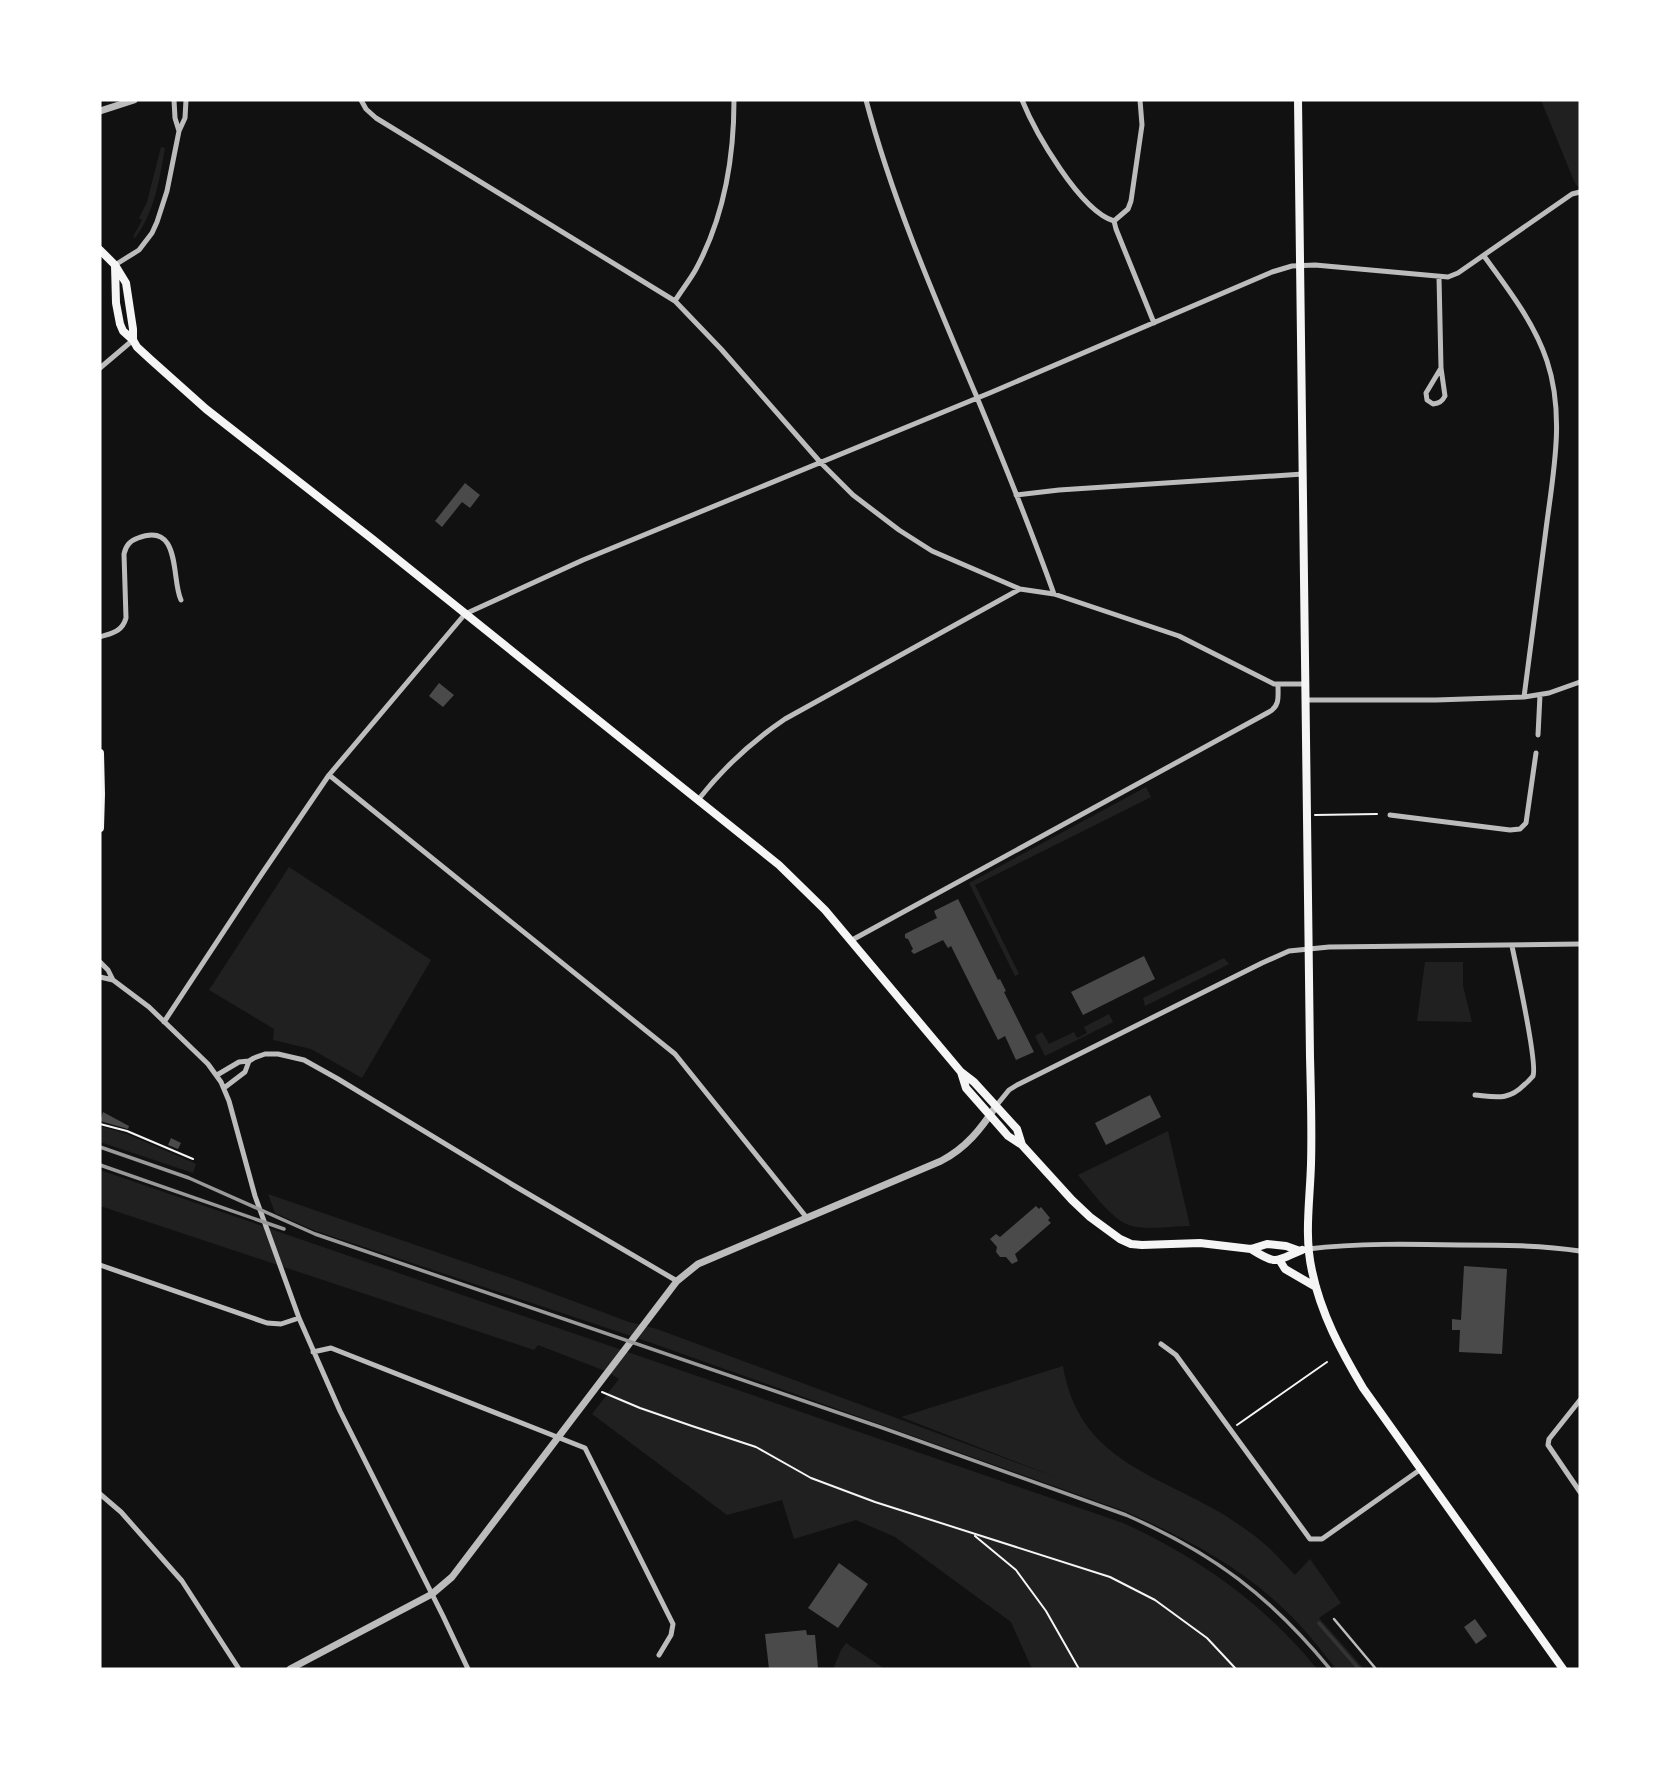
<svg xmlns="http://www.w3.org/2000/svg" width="1680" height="1769" font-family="'Open Sans',sans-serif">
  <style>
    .green { fill: #202020 }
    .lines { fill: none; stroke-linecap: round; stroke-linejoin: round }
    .stream { stroke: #333; stroke-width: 3.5 }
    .building { fill: #4a4a4a }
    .path { stroke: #f5f5f5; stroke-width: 2 }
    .service { stroke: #bcbcbc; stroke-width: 2.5 }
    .minor { stroke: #bcbcbc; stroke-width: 5 }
    .tertiary { stroke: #bcbcbc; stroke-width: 7 }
    .secondary { stroke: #f5f5f5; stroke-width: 8 }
    .rail { stroke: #9a9a9a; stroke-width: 3.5 }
  </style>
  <rect width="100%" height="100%" fill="#111"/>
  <!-- green -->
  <path class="green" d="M1541 100H1580V188L1577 186 1574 181Z
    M161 147 165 148C160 178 154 214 135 238L133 237 142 220 139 218 147 202Z
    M1146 787 1151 797 975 885 1019 974 1015 976 969 883Z
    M289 867 431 960 362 1078 311 1049 273 1040 274 1029 209 990Z
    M1224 958 1229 964 1145 1006 1143 998Z
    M1425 962H1463V986L1472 1022 1417 1021Z
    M1109 1014 1113 1022 1045 1056 1035 1036 1042 1032 1049 1044 1074 1032 1077 1038 1087 1033 1084 1027Z
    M100 1126 127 1134 192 1162 196 1164 193 1173 100 1142Z
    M1168 1131 1190 1226C1172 1226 1145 1231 1129 1225 1111 1219 1091 1190 1078 1175Z
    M100 1170 1123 1523C1200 1558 1264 1604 1317 1669H1032L1011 1622 895 1537 856 1520 794 1539 782 1500 727 1515 592 1414 619 1379 608 1372 538 1345 534 1350 100 1206Z
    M268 1194 517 1280 629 1322 657 1329 1058 1478 901 1417 1063 1366C1079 1461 1155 1473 1226 1516 1238 1524 1250 1532 1261 1541 1274 1551 1284 1564 1295 1575L1310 1559 1341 1603 1319 1618 1364 1669H1336C1321 1650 1305 1629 1287 1612 1242 1567 1185 1538 1127 1512L649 1342 316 1231 275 1213Z
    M846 1643 885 1669H833L841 1650Z"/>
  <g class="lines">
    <!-- stream -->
    <path class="stream" d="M1319 1623 1359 1669"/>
  </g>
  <!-- building -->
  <path class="building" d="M465 483 480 495 470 508 462 502 442 527 435 521Z
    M439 683 454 695 443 707 429 696Z
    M958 899 998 980 1000 979 1006 991 1004 992 1034 1052 1016 1060 1005 1036 998 1040 951 946 948 948 943 940 914 954 911 951 913 949 908 939 905 938V934L937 918 934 911Z
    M1144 956 1155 979 1083 1015 1071 992Z
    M1150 1095 1161 1117 1106 1145 1095 1123Z
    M103 1112 129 1126 128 1129 100 1121Z
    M171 1138 181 1143 178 1149 168 1145Z
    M1036 1206 1039 1209 1041 1207 1050 1218 1048 1220 1051 1223 1015 1254 1018 1261 1012 1264 1006 1257H1000L996 1252 997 1247 990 1239 996 1234 1000 1237Z
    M1464 1266 1507 1269 1502 1354 1459 1352 1460 1330H1452V1319L1461 1320Z
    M839 1563 868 1584 838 1628 808 1608Z
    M1475 1619 1487 1636 1476 1644 1464 1627Z
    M806 1630 807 1635H815L818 1668 769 1669 765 1634Z"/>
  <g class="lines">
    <!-- path -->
    <path class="path" d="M1315 815 1377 814
      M100 1124 127 1131 193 1159
      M602 1392 640 1408 692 1426 756 1447 811 1478 875 1502 1110 1577 1155 1600 1207 1638 1236 1669
      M1237 1425 1327 1362
      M975 1536 1016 1570 1046 1611 1079 1669"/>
    <!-- service -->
    <path class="service" d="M1334 1619 1376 1669"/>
    <!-- minor -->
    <path class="minor" d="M174 100 175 118 179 131
      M361 100 366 109 376 118 675 301 721 349 821 463 853 495 899 530 932 551 1020 589 1054 594 1179 636 1274 684H1305
      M866 100C893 202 935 298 976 395 1003 460 1030 527 1054 594
      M1022 100C1035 132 1080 211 1114 221
      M1140 100 1142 125 1131 201 1128 209 1114 221 1116 229 1154 323
      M1484 256C1508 289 1534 322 1547 361 1566 418 1552 479 1545 537 1538 590 1531 644 1524 697
      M115 265 139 250 152 233 157 222 167 191 179 131 185 118 186 100
      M1439 277 1441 368 1426 393 1427 400 1433 404C1439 403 1442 402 1445 396L1441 368
      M675 301C681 291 690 280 696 269 724 217 734 158 734 100
      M100 368 133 340
      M1016 495 1059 490 1303 474
      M100 637C112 633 122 632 126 618L124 554C126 545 130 541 138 538 182 521 171 580 181 600
      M1306 700H1436L1524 697 1549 693 1580 682
      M1538 735 1540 695
      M329 775 675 1054 807 1218
      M698 800C723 768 751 742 785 719L1020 589
      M1390 815 1510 830 1520 829 1526 823 1536 753
      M852 940 1269 712C1280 706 1278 697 1278 685
      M100 962 108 970 113 980 149 1007 208 1064 221 1082 229 1101 255 1196 299 1318 340 1411 443 1616 468 1669
      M100 977 113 980
      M164 1022 259 878 329 775 465 614 583 560 992 392 1272 272 1292 266 1315 265 1448 277 1458 273 1572 194 1580 192
      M217 1075 239 1062 249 1061 254 1058 265 1054H278L304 1060 338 1079 513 1185 677 1281
      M224 1088 245 1072 249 1061
      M1475 1095C1496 1097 1509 1101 1525 1084 1526 1084 1532 1077 1533 1076 1538 1063 1516 966 1512 946
      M996 1106 1009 1090 1017 1085 1262 963 1289 951 1329 947 1580 944
      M1308 1249C1358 1243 1410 1244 1460 1245 1500 1245 1541 1245 1580 1251
      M100 1265 267 1323 281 1324 299 1318
      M1161 1344 1176 1355 1310 1539H1322L1421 1469
      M313 1352 331 1348 585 1448 673 1624 671 1635 659 1655
      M1580 1400 1549 1439 1548 1445 1580 1492
      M100 1494 121 1512 182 1581 239 1669"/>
    <!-- tertiary -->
    <path class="tertiary" d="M100 111 134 100
      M290 1669 432 1594 452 1577 677 1281 698 1264 941 1161C966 1148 981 1129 996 1106"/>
    <!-- secondary -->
    <path class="secondary" d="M1298 100 1310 1057C1311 1093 1312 1129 1311 1164 1310 1200 1304 1236 1312 1271 1321 1314 1341 1351 1363 1388L1563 1669
      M100 250 115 265 126 283 133 329V340
      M115 265 116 303 120 324 123 331 133 340 137 347 150 359 206 409 371 538 779 865 825 910 961 1072 974 1082 1017 1129 1022 1145
      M100 753 101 794 100 828
      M961 1072 966 1088 1002 1129 1008 1136 1022 1145 1072 1200 1090 1217 1120 1239 1131 1244 1142 1245 1200 1243 1251 1249 1267 1244 1286 1246 1300 1251
      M1251 1249C1278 1266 1275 1261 1302 1250
      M1280 1261 1285 1269 1316 1287"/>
    <!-- rail -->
    <path class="rail" d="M100 1147 189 1178 315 1234 880 1427 1126 1515C1213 1553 1270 1596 1330 1669
      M100 1165 284 1229"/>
  </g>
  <!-- border -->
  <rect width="1680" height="1769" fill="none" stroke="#ffffff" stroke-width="203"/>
</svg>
